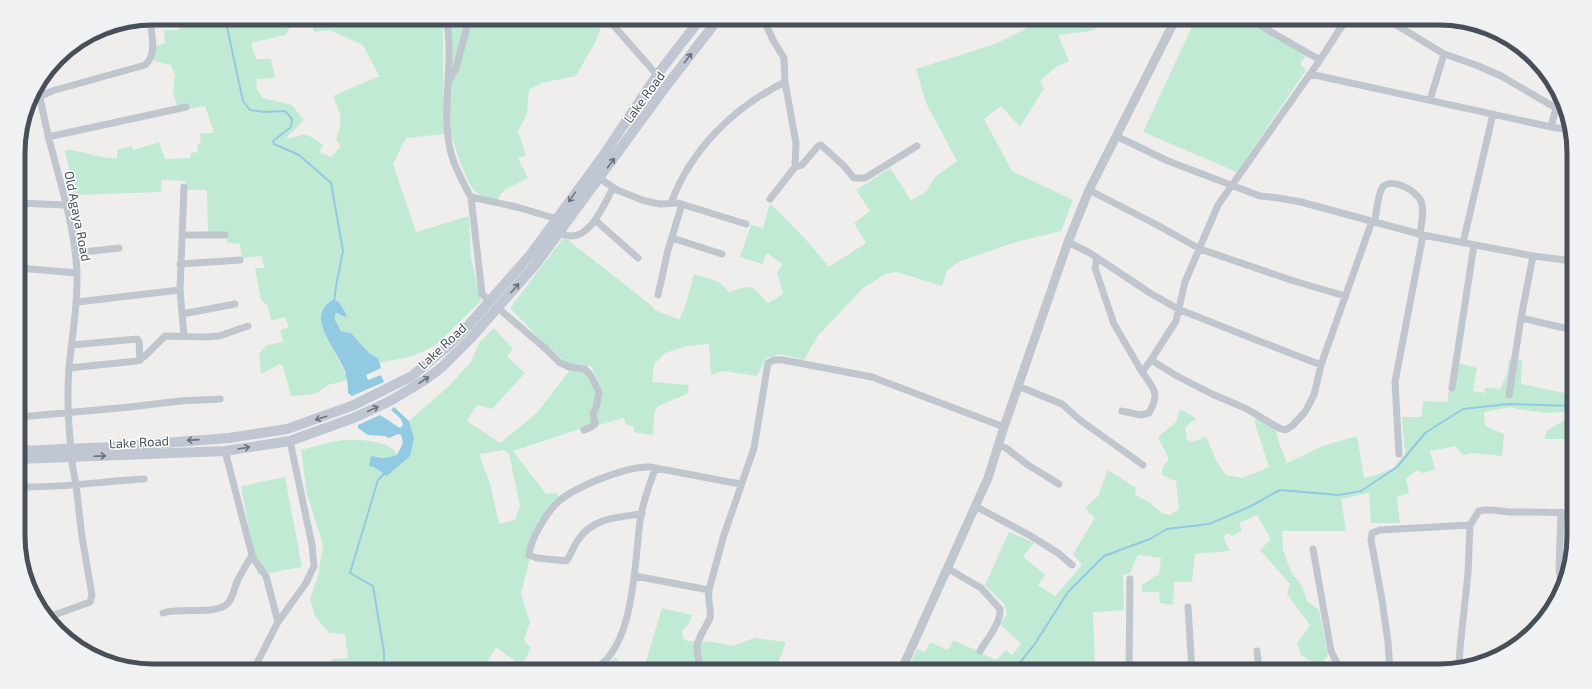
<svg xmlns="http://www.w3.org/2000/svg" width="1592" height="689" font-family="'Exo 2',sans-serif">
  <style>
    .green { fill: #c0ead4; fill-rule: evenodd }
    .water { fill: #91cae2 }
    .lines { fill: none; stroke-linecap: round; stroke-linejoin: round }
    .stream { stroke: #91cae2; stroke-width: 2 }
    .minor { stroke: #bfc6ce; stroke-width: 7 }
    .tertiary { stroke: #bfc6ce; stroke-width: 9 }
    .secondary { stroke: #c0c7d3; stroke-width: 10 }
    .oneway { stroke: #6b737e }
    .labels { text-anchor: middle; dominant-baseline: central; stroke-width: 3; stroke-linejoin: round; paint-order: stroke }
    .street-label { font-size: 13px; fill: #474f59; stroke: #fff }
    .rim { fill: none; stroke: #474f59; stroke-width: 5 }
  </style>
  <rect width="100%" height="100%" fill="#f0eeed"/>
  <!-- green -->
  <path class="green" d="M179 18H296L285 35 251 43 256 59H271L275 78 257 79 256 88 263 98 292 105 303 119 301 123 286 138C292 138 297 136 302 135 309 134 318 140 323 145L319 152 331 157 341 146 336 140C342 119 342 116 333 96L379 76 363 45 330 30 314 32 311 21 321 18H432L443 20 444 134 406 138 393 164 416 232 469 216 471 258 481 301 436 345 413 356 380 363 378 358 370 354 351 333 341 331 335 320V314L337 313 341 316 333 300 328 339 344 371 348 380 328 385 315 394 291 396 283 366 280 364 261 374 259 353 267 345 283 342 280 330 289 327 285 317 271 321 268 306 261 300 255 268H264L262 256 242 258 240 244 227 243V234L208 233 207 190H187L186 181 162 180 161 192 74 195 65 150C83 150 98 159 117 158V150L132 146 133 150 159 142 165 159 191 158 190 153 198 152 197 145 201 143 199 134 214 133 205 106 187 109 177 106 173 92 175 75 171 65 154 61 155 46 165 43 164 30H179Z
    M450 18H596L603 22 596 41 576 76 542 83 529 90 527 114 518 131 526 156 518 158 528 178 503 191 497 200C490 198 482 197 476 192 467 185 452 141 450 128Z
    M1023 18H1115L1091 31 1058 35 1069 61 1056 67 1040 81 1044 88 1020 127 1001 106 984 119 1012 171 1073 200 1061 231 1016 242 958 262 947 271 942 286 897 272 885 274 863 288 817 337 804 360 780 354 766 358 757 376 722 371 711 375 709 344 687 346 665 353 654 364 652 382 689 385 687 394 658 406 654 414 653 435 634 432V427L626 425 624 418 598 425 595 413C607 395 599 383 591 366L569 365 544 343 510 308 564 237 651 305 655 310 679 320 685 307 694 274C706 278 722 280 728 292 756 284 749 284 768 303L783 294 777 272 782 264 767 253 762 264 740 257 751 225 763 228 770 203 808 242 829 267 866 243 854 223 870 211 856 190 890 168 911 200 926 192 935 177 957 161 926 103 916 69 995 44 1027 28Z
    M1196 18H1238L1303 53 1305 57 1300 64 1306 70 1237 172 1143 132Z
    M494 328 513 349 507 356 525 373 492 409 477 405 467 421 500 443 537 413 570 370 584 372 597 391 592 425 513 451 546 494 555 493 558 495C559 507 547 514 538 521L542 527 533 546 521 594 530 622 524 640 531 648 522 666 496 647 482 671H323L329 668 332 659 348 658 345 634 329 633 315 616 310 599 318 576 323 545 307 494 301 450C313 447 325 443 337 441 351 438 391 439 397 455L385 458 378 456 369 466 374 467 388 476 414 438 409 421 448 387 470 363 480 342ZM504 450 509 454 520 506 515 520 499 524 490 483 479 454Z
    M1509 359 1522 360 1521 384 1574 395V461L1571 460 1573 439H1544L1548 430 1568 418 1567 412 1545 413 1518 409 1511 407 1484 412 1485 426 1504 434 1502 456 1472 453 1462 455 1456 446 1430 451 1435 470 1422 473 1417 470 1406 479 1409 493 1397 497 1400 523H1371L1369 493 1341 499 1346 531H1282L1283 550 1291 572 1301 585 1308 602 1319 610 1328 656 1319 666 1301 655 1297 644 1310 625 1287 594 1290 584 1260 550 1271 539 1257 515 1239 523 1242 531 1232 536 1229 533 1223 537 1230 551 1195 554 1192 582H1174L1173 605 1160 603 1159 592H1142V585L1159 574 1161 558 1138 555 1130 573 1123 575 1124 610 1093 612 1095 664 1094 671H1056L1048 666H1036V671H907L917 649 925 652 930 642 948 650 954 640 996 660 1006 650 1012 655 1021 644 1000 624 1007 614 1004 604 985 585 1009 532 1034 543 1023 557 1045 574 1038 585 1055 596 1082 565 1073 554 1095 518 1085 508 1098 496 1108 470 1136 488 1135 495 1149 502 1162 513 1170 515 1179 509 1176 481 1162 475V469L1169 459 1158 437 1176 422 1180 409 1196 418 1185 428 1187 440 1192 442 1206 437 1217 462 1226 475 1242 478 1269 467 1254 421 1261 415 1274 421 1279 443 1287 463 1323 446 1357 436 1364 478 1373 476 1392 469 1405 454 1402 417H1422L1423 401 1447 402 1454 362 1477 368 1473 391 1484 393 1485 388 1500 389 1507 374Z
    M285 477 302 567 258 575 241 486Z
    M662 608 692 615 690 622 682 631 683 639 688 641 712 642 733 646 754 638 786 642 775 671H643Z
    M616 657 622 671H597Z"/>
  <!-- water -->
  <path class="water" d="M333 300 339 302 347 316 345 317 337 313 335 314V320L341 331 351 333 370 354 378 358 381 368 366 375 368 380 381 375 384 382 352 396 348 393C348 385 347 379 345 371 340 359 321 331 321 320 320 312 326 303 333 300Z
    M394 407 409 421 414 438 410 456 387 476 374 467 369 466 371 456 385 458 397 455 403 443 401 435 398 434 389 438 385 436 368 435 358 428V425L380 415 400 428 403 425 401 419 391 410Z"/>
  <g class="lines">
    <!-- stream -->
    <path class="stream" d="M225 18 243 101 250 110 265 112 285 111 292 119 291 127 273 141 274 144 299 155 331 183 343 251 336 286 334 303
      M384 671V652L373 586 350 573 378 480 385 473
      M1013 671 1034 645 1068 592 1104 556 1150 539 1167 529 1209 524 1249 507 1280 490 1339 495 1361 491 1397 467 1425 433 1463 409 1508 404 1574 406"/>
    <!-- minor -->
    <path class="minor" d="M446 18C455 61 440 112 451 153 454 166 462 180 468 192L471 197 517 207 557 219
      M607 18 657 75
      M763 18 773 40 784 58 785 82 796 143 795 167 770 199
      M1247 18 1320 60
      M1385 18 1444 54 1476 65 1501 76 1556 108 1551 127
      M1266 29 1272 18
      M1310 74 1551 127 1571 130
      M449 81 456 68 467 27 470 23 478 18
      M37 86C42 105 45 124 50 143 61 185 75 229 77 273 78 305 72 336 69 367 67 394 68 422 71 449
      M1430 100 1444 54
      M30 101 52 91 145 65C158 54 151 33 150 19
      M1556 108 1564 114
      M1116 136 1168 161 1260 196 1279 198 1301 202 1423 235 1533 256 1573 261
      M48 137 186 107
      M795 167 802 165 818 146 821 145 843 165 854 178H865L917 146
      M599 178 617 190 645 201 660 204 678 203 746 224
      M1089 190 1159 226 1200 249 1294 281 1345 296
      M471 197 482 294 489 301
      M18 203 66 205
      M671 203C691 149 734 107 785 82
      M595 220 638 258
      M1375 221C1376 213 1378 195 1382 188 1390 176 1416 190 1421 201 1425 211 1421 224 1420 235
      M559 233C563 234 567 236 571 236 592 236 604 204 613 188
      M182 235H225
      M672 238 722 254
      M1068 242 1090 253 1150 293 1178 309 1259 341 1321 365
      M1463 243 1493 114
      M75 253 119 248
      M1097 258 1095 268 1114 324 1142 372
      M180 264 240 260
      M19 268 77 273
      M658 295 668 250 682 204
      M77 302 180 290
      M498 308 546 349 559 362 569 367 585 369 591 376 599 392 596 408 593 414 595 424 591 427 584 430
      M182 314 235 304
      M1521 318 1573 330
      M184 336 180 290 184 187
      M72 345 137 339 139 342 140 360
      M1151 360 1177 376 1212 394 1245 408 1279 428 1285 430 1292 426 1305 412 1314 395 1321 365 1372 221
      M69 368 137 361 145 356 165 336 207 337 219 336 248 326
      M1018 386 1062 404 1080 420 1143 465
      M1573 386 1574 382
      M1452 388 1474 245
      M1509 395 1521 318 1533 256
      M1122 411 1141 415 1149 413C1160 392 1155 391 1142 372L1151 360 1176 321 1185 282 1218 205 1320 60 1347 18
      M19 417 130 407 180 401 220 399
      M998 445 1006 448 1028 465 1059 484
      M225 451 252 555 255 561 266 576 278 622
      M1399 454 1395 382 1423 235
      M29 487C68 487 106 481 144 479
      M975 506 1029 535 1058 553 1072 565
      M1561 512 1559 569 1562 591
      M642 514C618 517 592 518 578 540 573 547 571 556 566 561L537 558 529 555C530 540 547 512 558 502 576 486 627 466 650 467L740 484
      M1313 549 1331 651 1341 671
      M947 568 981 588 1000 609C1001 623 987 639 980 651
      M635 576 709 590
      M1188 607 1192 671
      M163 613C180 607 219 616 229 602 233 596 234 589 237 582 241 573 247 564 252 555
      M46 618 90 602 92 595 82 537 76 485 71 457
      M1257 651 1259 671
      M1459 667 1460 648 1468 573 1470 525 1479 511C1490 508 1499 511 1510 512 1531 512 1553 511 1574 514
      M557 670 559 671
      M237 671 256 665
      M256 671V665L278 622 306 583 314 566 312 545 290 441
      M590 671C637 652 634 556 641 514 645 498 649 483 656 468
      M697 671C701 660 697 656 697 646 697 640 707 625 710 618 712 610 707 601 709 590L723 538 754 448 768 363 774 360H783L872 377 1004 427
      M1129 671 1130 579
      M1390 671 1388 642 1382 600 1371 540 1372 533 1380 530 1470 525"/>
    <!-- tertiary -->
    <path class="tertiary" d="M901 671 988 478 1004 427 1068 242 1089 190 1176 18"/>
    <!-- secondary -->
    <path class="secondary" d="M19 451 111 447 229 438 287 429 354 405 412 376 447 347 466 328 531 254 603 156 657 75 701 18
      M19 459 225 451 290 441 356 417 390 401 425 380 442 367 471 338 536 264 664 89 719 18"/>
  </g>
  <!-- one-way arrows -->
  <defs><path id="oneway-shaft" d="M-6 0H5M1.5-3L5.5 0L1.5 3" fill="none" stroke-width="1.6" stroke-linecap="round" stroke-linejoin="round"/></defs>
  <g class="oneway">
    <use href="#oneway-shaft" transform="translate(688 58) rotate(-53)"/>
    <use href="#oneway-shaft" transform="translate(611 163) rotate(-53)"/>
    <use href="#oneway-shaft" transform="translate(572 197) rotate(125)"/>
    <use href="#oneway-shaft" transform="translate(515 288) rotate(-50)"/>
    <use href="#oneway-shaft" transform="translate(424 380) rotate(-33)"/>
    <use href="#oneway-shaft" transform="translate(373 409) rotate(-25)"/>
    <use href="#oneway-shaft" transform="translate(321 418) rotate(162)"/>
    <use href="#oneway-shaft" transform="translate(193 440) rotate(176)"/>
    <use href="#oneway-shaft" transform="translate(244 448) rotate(-10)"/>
    <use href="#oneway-shaft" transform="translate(100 456) rotate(-2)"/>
  </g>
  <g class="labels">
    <!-- street labels -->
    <g class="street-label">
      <text transform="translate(644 97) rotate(-54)">Lake Road</text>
      <text transform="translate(78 216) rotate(79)">Old Agaya Road</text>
      <text transform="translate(442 346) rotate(-43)">Lake Road</text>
      <text transform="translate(139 442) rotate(-3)">Lake Road</text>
    </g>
  </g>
  <!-- crop -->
  <path d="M0 0H1592V689H0ZM153 25H1439A128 128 0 0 1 1567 153V536A128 128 0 0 1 1439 664H153A128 128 0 0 1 25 536V153A128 128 0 0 1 153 25Z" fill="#f0f1f2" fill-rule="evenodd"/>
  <path class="rim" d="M153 25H1439A128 128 0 0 1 1567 153V536A128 128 0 0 1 1439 664H153A128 128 0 0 1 25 536V153A128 128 0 0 1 153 25Z"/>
</svg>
